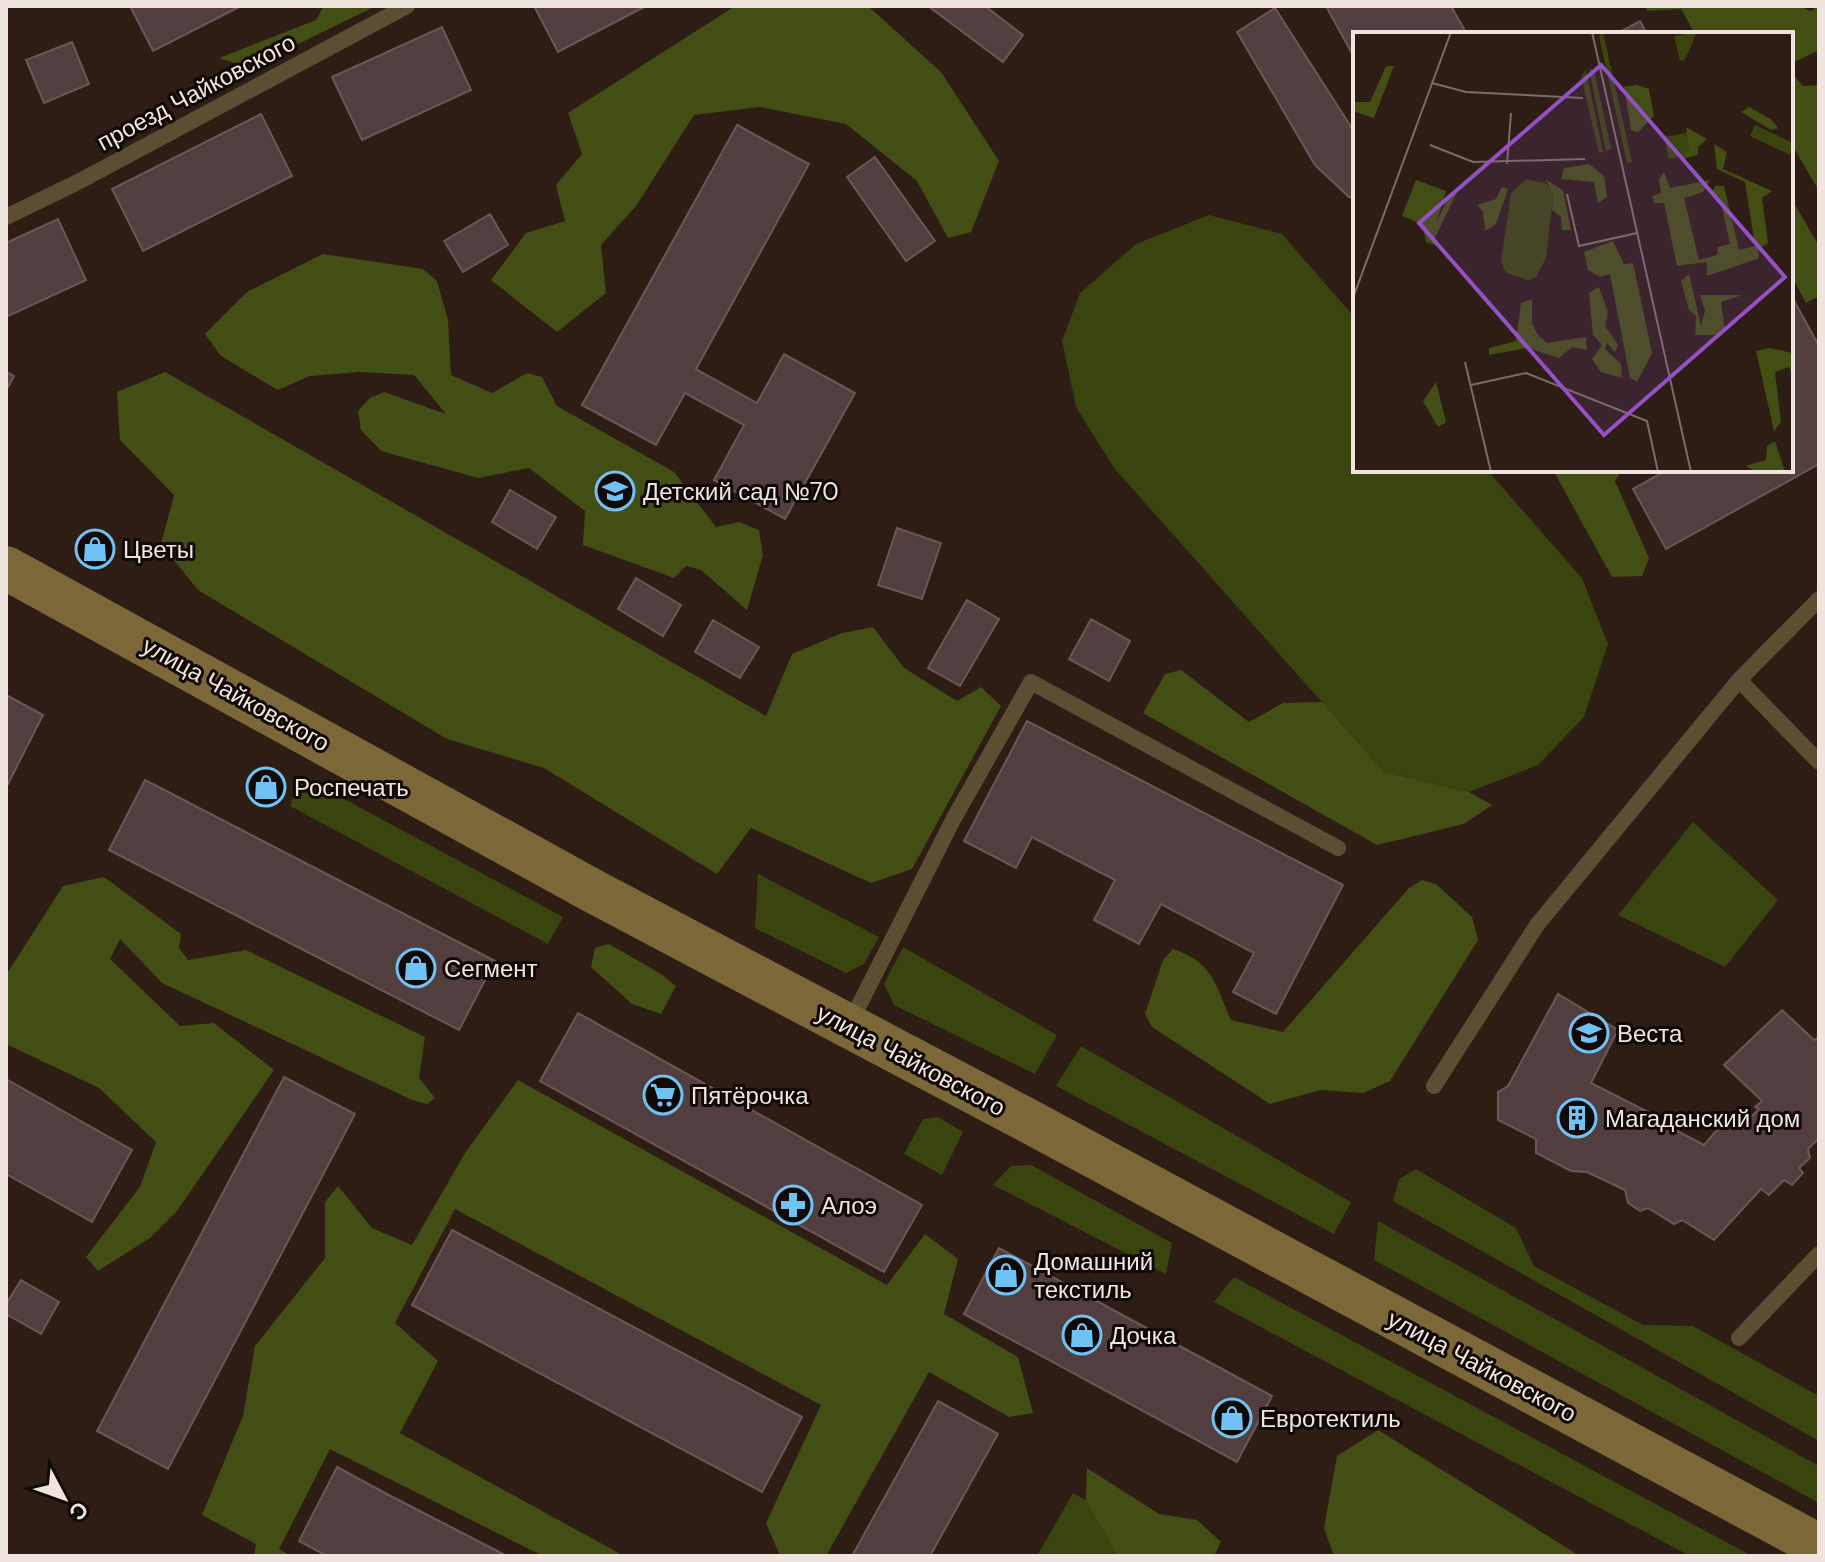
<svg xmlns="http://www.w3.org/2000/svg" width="1825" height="1562" font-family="'DM Sans',sans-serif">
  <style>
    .green { fill: #39440e }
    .forest { fill: #424e13 }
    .building { fill: #533e3f; stroke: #6d5656; stroke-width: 2 }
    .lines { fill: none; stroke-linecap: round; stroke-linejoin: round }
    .lane { stroke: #5c4e32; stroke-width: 16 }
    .secondary { stroke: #7c6738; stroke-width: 44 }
    .labels { text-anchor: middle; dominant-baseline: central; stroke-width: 6; stroke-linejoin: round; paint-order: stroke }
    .street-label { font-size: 24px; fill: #f0e5de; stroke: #100906 }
    .poi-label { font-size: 24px; fill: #f0e5de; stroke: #100906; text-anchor: start }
    .inset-road { fill: none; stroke: #7b6d65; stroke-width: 2 }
    .view { fill: #9251c5; fill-opacity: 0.15; stroke: #9251c5; stroke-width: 4 }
    .inset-edge { fill: none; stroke: #f0e5de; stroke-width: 4 }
  </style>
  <rect width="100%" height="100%" fill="#2d1d14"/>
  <!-- green -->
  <path class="green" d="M1209 215 1282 234 1355 318V470H1487L1582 578 1608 644 1584 717 1538 765 1469 792 1384 772 1114 468 1076 407 1062 341 1080 293 1136 244Z
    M300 775 563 917 548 944 290 806Z
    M1693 822 1778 900 1725 967 1618 915Z
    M758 874 879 937 864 964 846 973 755 928Z
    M903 947 1057 1035 1035 1074 894 1005 884 984Z
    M1081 1046 1351 1202 1334 1234 1056 1086Z
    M938 1117 963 1132 942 1175 904 1154 923 1119Z
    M1031 1165 1172 1243 1166 1274 993 1185 1011 1166Z
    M1416 1169 1516 1228 1534 1266 1643 1325 1693 1326 1819 1396V1441L1393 1201 1399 1179Z
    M1378 1221 1819 1466V1503L1374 1260Z
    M1234 1277 1752 1556H1690L1214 1302Z
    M1073 1493 1183 1556H1037Z"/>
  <!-- forest -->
  <path class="forest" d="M324 6H376L249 68 219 58 316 20Z
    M735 6H868L941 72 999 161 971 232 948 238 917 181 846 124 760 107 694 115 636 206 601 245 606 293 557 332 491 280 526 233 565 221 556 185 582 154 568 113Z
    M1644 6H1801L1810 11 1819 6V50L1791 64V34H1695L1681 9 1648 11Z
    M1791 72 1803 86 1819 85V191L1791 143Z
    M1791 198 1819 246V296L1806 303 1791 275Z
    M323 254 423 269 437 281 448 320 451 375 492 393 527 373 542 377 557 406 674 472 716 527 739 522 759 530 763 555 747 610 701 570 686 566 674 578 583 545 585 511 529 468 478 478 381 451 361 430 358 411 370 398 384 392 446 414 414 375 359 372 310 376 278 390 221 356 205 334 247 292Z
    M165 372 766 716 792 654 842 633 873 627 904 668 957 701 981 687 1001 706 912 869 871 883 751 828 717 874 544 768 447 739 198 590 161 544 174 495 120 440 117 392Z
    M1553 470H1622L1615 481 1649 558 1642 576 1612 577Z
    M1181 670 1249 722 1283 703 1322 702 1384 772 1469 792 1492 805 1464 824 1377 845 1143 713 1165 674Z
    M104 877 181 934 179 948 188 960 246 950 425 1037 419 1078 435 1098 427 1104 412 1100 162 983 120 939 110 959 180 1026 214 1023 274 1070 177 1211 150 1238 98 1271 86 1257 140 1187 156 1142 99 1088 6 1044V975L63 886Z
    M1422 880 1436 884 1472 917 1478 940 1390 1081 1363 1093 1321 1090 1270 1104 1152 1027 1145 1014 1163 960 1173 949C1213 962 1215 984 1231 1020L1283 1032 1409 888Z
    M609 944 661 974 676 986 661 1014 632 1004 591 967 595 948Z
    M518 1080 887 1285 925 1234 958 1259 944 1314 1018 1357 1033 1413 1009 1417 929 1372 826 1556H780L766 1523 821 1405 455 1209 395 1323 438 1361 400 1433 624 1556H543L330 1449 279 1549 291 1556H254L256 1544 202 1515 243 1416 255 1346 325 1258V1202L338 1186 372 1228 412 1245 465 1153Z
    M1378 1430 1580 1556H1334L1324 1528 1337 1456Z
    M1087 1468 1159 1514 1197 1520 1221 1542 1214 1556H1118L1086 1500Z"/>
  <!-- building -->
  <path class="building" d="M130 6H241L153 51Z
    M534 6H646L558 52Z
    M928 6H985L1023 35 1003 62Z
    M1326 6H1456L1452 8 1467 34H1355V59Z
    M1275 8 1355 133V198L1349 197 1315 165 1237 32Z
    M1640 21 1647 34H1616Z
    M442 27 471 90 362 140 332 77Z
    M72 42 89 84 44 103 26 60Z
    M261 114 292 176 143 251 112 189Z
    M737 125 809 164 696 369 757 403 784 354 855 393 785 519 714 480 744 425 685 393 656 445 582 405Z
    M875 157 935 241 906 261 847 177Z
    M490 214 508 245 463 272 444 241Z
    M58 219 86 280 6 317V243Z
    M1791 295 1819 346V464L1666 549 1633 489 1667 470H1791Z
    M6 372 14 376 6 391Z
    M510 490 556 517 537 549 492 522Z
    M897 528 941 543 922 599 878 585Z
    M88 534 111 547 101 565 78 552Z
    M636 578 681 605 663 636 618 609Z
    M967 600 999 619 960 686 928 668Z
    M1091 619 1130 641 1109 681 1069 659Z
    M713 620 759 647 740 678 695 652Z
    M6 695 43 715 7 786H6Z
    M1027 721 1343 885 1276 1014 1233 992 1254 953 1161 904 1139 944 1094 920 1115 880 1032 837 1016 868 964 841Z
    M252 788a15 15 0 1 1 30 0a15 15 0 1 1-30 0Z
    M145 780 495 961 459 1030 109 850Z
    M1558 994 1618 1030 1591 1083 1654 1115 1656 1120 1704 1145 1723 1123 1731 1127 1744 1115 1748 1120 1759 1109 1755 1107 1762 1101 1724 1065 1782 1010 1814 1040 1819 1037V1138L1808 1149 1810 1158 1799 1168 1803 1173 1792 1185 1784 1180 1769 1195 1761 1189 1714 1240 1682 1220 1674 1224 1648 1208 1640 1211 1628 1203 1625 1190 1587 1172 1571 1171 1536 1153V1139L1498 1120V1092L1508 1086Z
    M578 1013 922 1205 884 1272 540 1081Z
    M284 1077 355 1114 168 1469 97 1431Z
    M6 1079 132 1150 92 1222 6 1174Z
    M452 1230 802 1417 762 1492 412 1305Z
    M999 1248 1272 1396 1237 1462 964 1314Z
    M21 1280 59 1302 41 1334 6 1314V1304Z
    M938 1401 998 1434 930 1556H852Z
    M337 1467 385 1493 507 1556H327L299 1541Z"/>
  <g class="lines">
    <!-- lane -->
    <path class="lane" d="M6 217 78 182 407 6
      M1739 680 1819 762
      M849 1025 954 818 1031 682 1338 848
      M1434 1086 1537 925 1739 680 1819 599
      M1739 1338 1819 1254"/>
    <!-- secondary -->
    <path class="secondary" d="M6 568 593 891 1021 1117 1819 1546"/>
  </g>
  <!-- icons -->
  <defs>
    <g id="school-ring" transform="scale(2)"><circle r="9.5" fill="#100906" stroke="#70c1f4" stroke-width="1.5"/><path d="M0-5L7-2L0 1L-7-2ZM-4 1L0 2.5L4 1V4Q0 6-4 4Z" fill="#70c1f4"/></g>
    <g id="shop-ring" transform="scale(2)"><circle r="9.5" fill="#100906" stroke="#70c1f4" stroke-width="1.5"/><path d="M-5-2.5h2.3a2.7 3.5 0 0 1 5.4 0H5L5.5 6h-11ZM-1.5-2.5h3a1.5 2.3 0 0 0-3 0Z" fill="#70c1f4"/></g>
    <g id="supermarket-ring" transform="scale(2)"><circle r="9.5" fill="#100906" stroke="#70c1f4" stroke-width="1.5"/><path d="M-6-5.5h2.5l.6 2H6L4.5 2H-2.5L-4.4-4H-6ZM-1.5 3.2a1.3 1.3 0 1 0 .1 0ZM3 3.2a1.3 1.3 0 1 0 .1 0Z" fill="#70c1f4"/></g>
    <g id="building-ring" transform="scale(2)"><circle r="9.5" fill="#100906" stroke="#70c1f4" stroke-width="1.5"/><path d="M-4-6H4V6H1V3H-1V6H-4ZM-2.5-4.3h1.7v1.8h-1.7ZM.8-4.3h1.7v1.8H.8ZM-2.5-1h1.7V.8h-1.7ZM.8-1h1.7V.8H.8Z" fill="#70c1f4"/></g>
    <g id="pharmacy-ring" transform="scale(2)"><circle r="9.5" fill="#100906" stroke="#70c1f4" stroke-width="1.5"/><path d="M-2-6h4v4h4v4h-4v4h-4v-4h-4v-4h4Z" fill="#70c1f4"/></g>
  </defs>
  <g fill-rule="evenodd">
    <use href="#school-ring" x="615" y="491"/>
    <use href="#shop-ring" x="95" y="549"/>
    <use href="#shop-ring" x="266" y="787"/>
    <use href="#shop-ring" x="416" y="968"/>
    <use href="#school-ring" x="1589" y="1033"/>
    <use href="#supermarket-ring" x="663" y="1095"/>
    <use href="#building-ring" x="1577" y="1118"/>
    <use href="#pharmacy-ring" x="793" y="1205"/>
    <use href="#shop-ring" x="1006" y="1275"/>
    <use href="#shop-ring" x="1082" y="1335"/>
    <use href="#shop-ring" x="1232" y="1418"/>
  </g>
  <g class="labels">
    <!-- street labels -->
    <g class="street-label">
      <text transform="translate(196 92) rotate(-28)">проезд Чайковского</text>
      <text transform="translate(236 694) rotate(29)">улица Чайковского</text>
      <text transform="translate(911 1060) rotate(28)">улица Чайковского</text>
      <text transform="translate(1482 1366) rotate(28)">улица Чайковского</text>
    </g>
    <!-- poi labels -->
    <g class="poi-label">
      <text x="643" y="491">Детский сад №70</text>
      <text x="123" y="549">Цветы</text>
      <text x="294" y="787">Роспечать</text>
      <text x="444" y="968">Сегмент</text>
      <text x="1617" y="1033">Веста</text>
      <text x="691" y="1095">Пятёрочка</text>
      <text x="1605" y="1118">Магаданский дом</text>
      <text x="821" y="1205">Алоэ</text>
      <text x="1034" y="1261">Домашний<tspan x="1034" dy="28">текстиль</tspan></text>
      <text x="1110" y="1335">Дочка</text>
      <text x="1260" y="1418">Евротектиль</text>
    </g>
  </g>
  <!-- overview -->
  <g transform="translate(1353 32)">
    <rect width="440" height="440" fill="#2d1d14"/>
    <path d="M250 0 279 130 274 131 246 4ZM344 0 332 28 327 29 321 4ZM236 37 241 38 258 116 253 120ZM233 38 250 120 246 121 228 44ZM402 93 440 111 437 123 397 104ZM338 100 342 122 316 127 311 105ZM174 147 194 152 200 164 193 226 183 245 175 248 153 241 148 230 158 161Z" fill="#39440e"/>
    <path d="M33 34H41L21 86 0 79V70H17ZM284 53 296 57 301 84 285 100 278 98 271 55ZM396 75 418 87 425 96 418 98 388 80ZM333 95 354 107 345 115V123L328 127 336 118ZM361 112 374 120 370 137 419 159 409 166 415 211 405 217 406 226 354 244V230L324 234 311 171H301L300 164 308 161 306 148 311 140 317 156 357 148 350 160 331 166 346 228 364 223 365 215 377 212 368 171 358 162 362 154H371L386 218 402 214 392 150 364 137ZM236 132 251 144 254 165 245 171 241 150 208 147 211 136ZM63 148 93 159 83 191 98 160 103 162 82 206 84 214 73 210 69 192 49 184ZM193 148 210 158 218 198H209L208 185 199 178 200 164ZM149 155 155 157 143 192 132 199 130 179 124 173 143 167ZM260 209 271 232 280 231 299 321 284 350 277 346 257 242 247 245 235 238 231 220ZM336 242 348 294 352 279 347 263H389L368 270 372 299 367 303H342L343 284 336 278 328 249ZM246 255 255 280 252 294 265 313 262 320 254 311 252 317 268 332 269 346 248 340 239 327 249 313 240 302 236 261ZM179 267V292L186 304 194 311 233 305 234 318 219 315 206 326 175 316 136 323V316L163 309 168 271ZM417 316 439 321 440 327V344L436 335 422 340 428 390 421 399 403 319ZM83 350 93 390 85 395 70 369ZM422 409 432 440H404L392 434 413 428 414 414Z" fill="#424e13"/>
    <path class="inset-road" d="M239 0 338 440M79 51 113 60 230 66M77 113 120 130 232 127M154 132 158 81M214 162 226 214 284 201M0 266 98 0M112 330 138 440M118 353 173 341 294 389 305 440"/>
    <path class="view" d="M248 33 432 245 251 403 66 191Z"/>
    <rect width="440" height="440" class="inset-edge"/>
  </g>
  <!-- border -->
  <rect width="1825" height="1562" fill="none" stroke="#f0e5de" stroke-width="16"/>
  <!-- north arrow -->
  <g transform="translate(64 1498) rotate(131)" stroke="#100906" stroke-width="6" paint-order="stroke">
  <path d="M0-6L14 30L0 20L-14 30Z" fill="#f0e5de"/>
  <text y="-12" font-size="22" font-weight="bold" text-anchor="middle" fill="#f0e5de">С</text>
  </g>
</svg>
